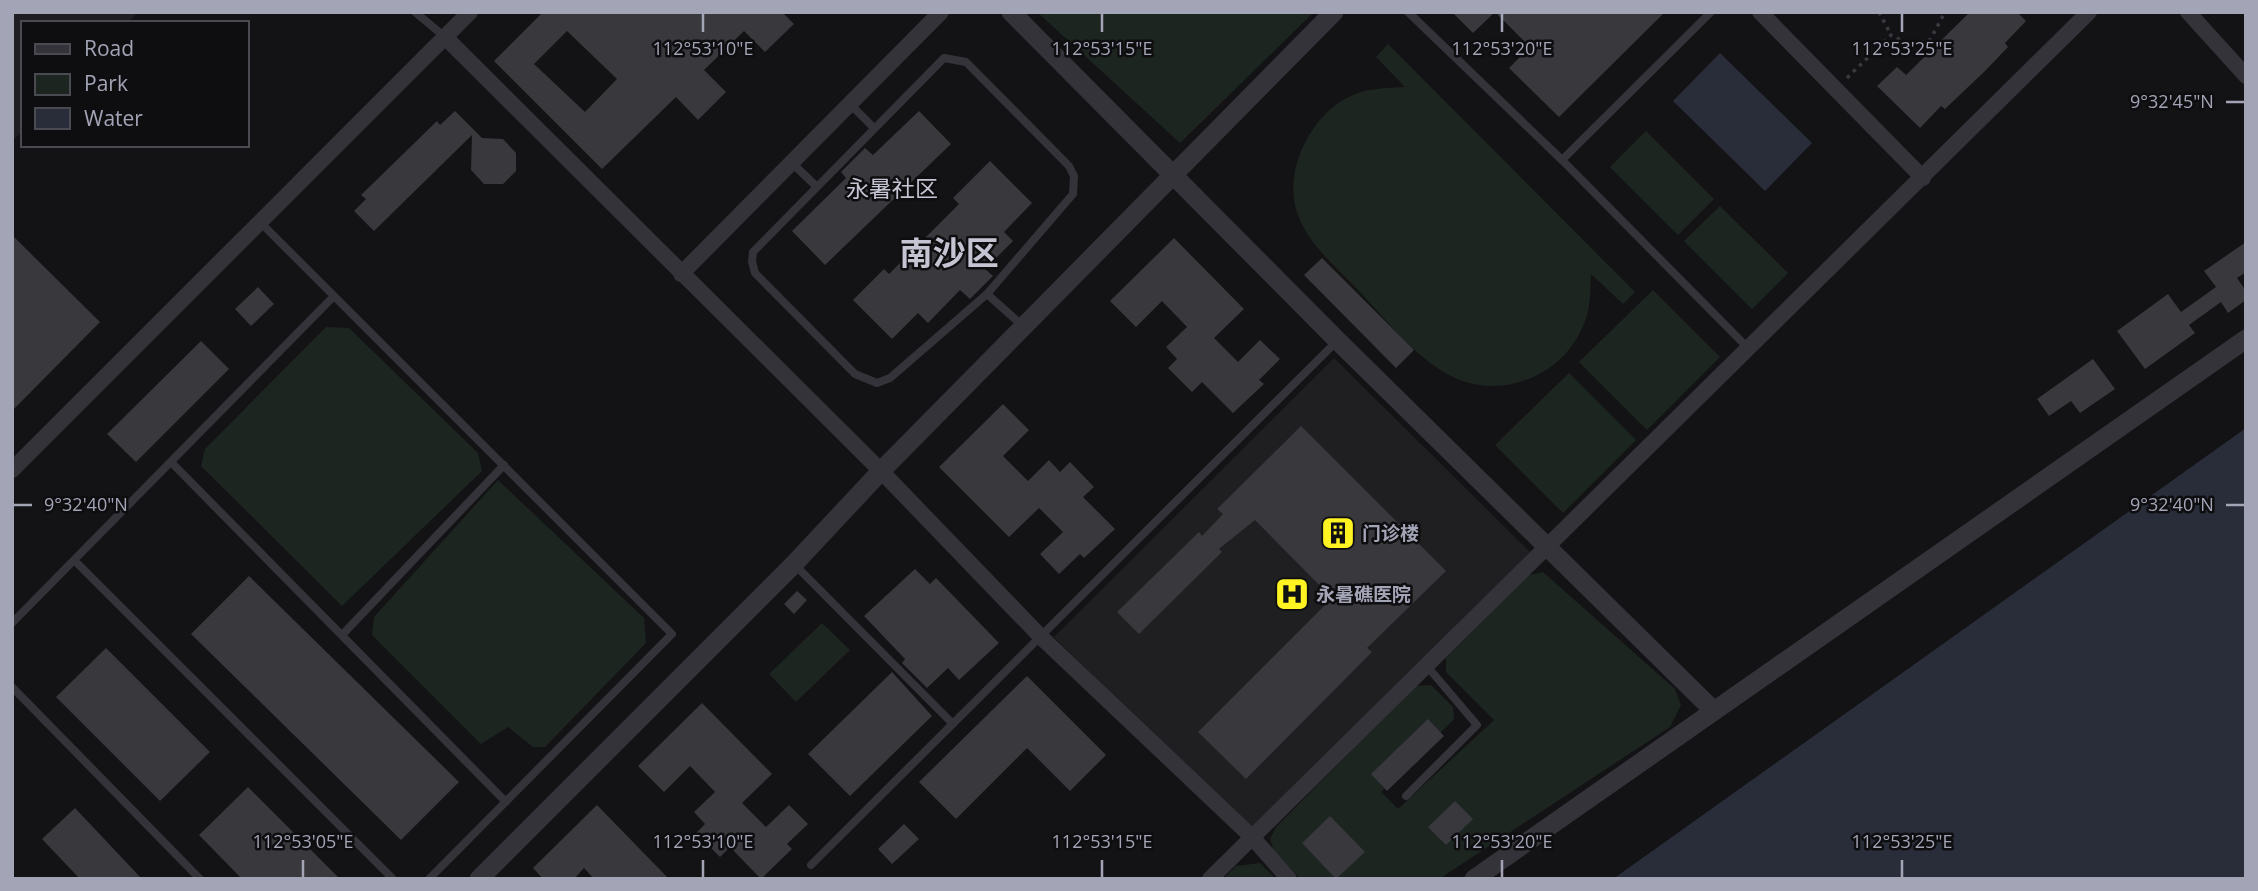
<svg xmlns="http://www.w3.org/2000/svg" width="2258" height="891" font-family="'Open Sans','Noto Sans SC',sans-serif">
  <style>
    .built { fill: #1f1f22 }
    .green { fill: #1d2520 }
    .water { fill: #282d39 }
    .building { fill: #38383d; fill-rule: evenodd }
    .lines { fill: none; stroke-linecap: round; stroke-linejoin: round }
    .path { stroke: #393941; stroke-width: 3.5; stroke-dasharray: 3.5 5; stroke-linecap: butt }
    .service { stroke: #34333a; stroke-width: 8 }
    .minor { stroke: #34333a; stroke-width: 16 }
    .tertiary { stroke: #34333a; stroke-width: 19 }
    .ticks { fill: none; stroke: #a3a4b6; stroke-width: 2.5 }
    .labels { text-anchor: middle; dominant-baseline: central; stroke-width: 5; stroke-linejoin: round; paint-order: stroke }
    .poi-label { font-size: 19px; font-weight: bold; fill: #a3a4b6; stroke: #0e0e10; text-anchor: start }
    .quarter-label { font-size: 23px; fill: #c5c4d2; stroke: #0e0e10 }
    .town-label { font-size: 33px; font-weight: bold; fill: #c5c4d2; stroke: #0e0e10 }
    .ticks-label { font-size: 18px; text-anchor: middle; fill: #a3a4b6; stroke: #0e0e10; stroke-width: 5; stroke-linejoin: round; paint-order: stroke }
  </style>
  <rect width="100%" height="100%" fill="#131315"/>
  <!-- built -->
  <path class="built" d="M12 12H138L128 23H23V131L12 141Z
    M1334 358 1530 552 1250 831 1054 637Z"/>
  <!-- green -->
  <path class="green" d="M1037 12H1314L1180 143Z
    M1388 44 1635 292 1623 304 1591 274C1590 290 1591 306 1585 321 1566 375 1502 402 1451 376 1414 357 1386 319 1357 289 1336 267 1309 245 1298 215 1281 171 1313 108 1358 93 1373 88 1389 88 1405 87L1376 57Z
    M1646 131 1714 199 1678 235 1610 167Z
    M1720 206 1788 273 1752 309 1684 241Z
    M1653 290 1720 357 1647 430 1579 362Z
    M326 327 349 328 478 453 482 471 342 606 201 466 205 449Z
    M1569 373 1636 440 1563 513 1495 445Z
    M498 480 644 618 646 643 545 747H533L508 727 481 744 372 635 374 617Z
    M1543 572 1675 689 1681 705 1670 727 1439 879H1301L1274 852 1270 839 1276 827 1416 686 1431 685 1453 707 1454 719 1381 792 1398 809 1494 720 1446 672V658L1529 575Z
    M822 623 850 650 796 702 769 674Z
    M1260 863 1276 879H1223L1236 866Z"/>
  <!-- water -->
  <path class="water" d="M1720 53 1812 143 1765 191 1673 101Z
    M2246 428V879H1613Z"/>
  <!-- building -->
  <path class="building" d="M543 12H782L794 24 765 52 744 31 704 70 726 92 698 120 676 97 602 169 494 61ZM567 31 617 79 585 112 534 64Z
    M1452 12H1495L1473 33Z
    M1495 12H1665L1559 117 1509 68 1530 47Z
    M1970 12H2017L2026 21 2005 43 2008 47 1985 71 1945 109 1941 106 1920 128 1877 86 1897 67 1906 75Z
    M455 111 482 138 503 139 516 153V171L503 184H484L471 170 472 135 374 231 354 211 366 199 361 195 437 121 440 125Z
    M919 111 951 144 825 265 792 231 846 178 841 172 865 148 873 155Z
    M990 161 1032 203 1004 232 1013 241 985 269 993 276 970 299 960 290 928 323 918 313 892 339 853 300 884 269 889 274 959 204 953 198Z
    M12 235 100 322 12 411Z
    M1174 238 1244 309 1214 338 1238 362 1260 340 1280 359 1259 380 1264 384 1233 413 1202 382 1192 392 1168 368 1177 359 1166 347 1187 327 1162 301 1136 327 1110 301Z
    M2246 242V272L2237 278 2246 291V300L2228 313 2221 302 2189 325 2195 333 2145 369 2117 331 2168 294 2181 312 2216 287 2204 271Z
    M1322 258 1414 350 1396 368 1304 275Z
    M258 287 274 304 251 326 235 309Z
    M201 341 229 369 136 462 107 434Z
    M2093 359 2115 389 2080 413 2071 401 2049 416 2037 399Z
    M1003 404 1029 430 1003 456 1028 481 1049 460 1060 472 1070 462 1094 487 1083 497 1115 529 1084 558 1080 554 1059 574 1040 554 1063 532 1039 508 1009 537 939 467Z
    M1301 426 1446 571 1367 648 1372 652 1246 779 1198 732 1332 598 1255 520 1219 549 1222 552 1139 634 1117 612 1199 532 1202 536 1223 514 1217 509Z
    M915 569 930 584 936 578 999 643 959 680 948 668 927 688 902 663 905 659 864 616Z
    M249 576 459 782 401 840 191 634Z
    M797 591 807 600 794 614 784 604Z
    M106 648 210 752 160 801 56 697Z
    M892 672 932 716 850 796 808 754Z
    M1027 676 1106 755 1070 791 1027 748 956 819 919 782Z
    M702 703 772 774 742 803 766 827 789 805 808 824 787 844 792 849 761 879 730 847 720 857 696 833 705 824 694 812 715 792 690 766 664 792 638 766Z
    M1428 719 1444 736 1387 791 1371 774Z
    M248 787 340 879H242L199 835Z
    M1455 801 1473 819 1446 845 1428 827Z
    M597 805 669 879H594L584 868 574 879H543L533 868Z
    M75 808 142 879H80L42 839Z
    M1330 816 1365 852 1336 879 1302 843Z
    M904 824 919 839 892 864 878 849Z"/>
  <g class="lines">
    <!-- path -->
    <path class="path" d="M1879 12 1891 35
      M1847 78 1891 35 1910 45 1930 40 1945 12"/>
    <!-- service -->
    <path class="service" d="M415 12 445 37
      M1408 12 1562 160 1749 349
      M944 58 966 62 1069 166 1074 176 1073 194 987 294 890 378 877 383 855 374 755 273 752 262 753 252Z
      M850 104 874 128
      M1562 160 1711 12
      M792 163 816 186
      M260 222 672 634 429 879
      M987 294 1024 327
      M171 462 506 802
      M74 560 393 879
      M794 564 953 724
      M12 623 334 296
      M342 635 504 465
      M12 687 200 879
      M1406 796 1477 725 1426 665
      M811 865 1337 341"/>
    <!-- minor -->
    <path class="minor" d="M1760 12 1923 178
      M2188 12 2246 76
      M445 37 881 471 1041 637 1252 837 1289 879
      M681 274 941 12
      M12 470 470 12
      M1210 879 2089 12"/>
    <!-- tertiary -->
    <path class="tertiary" d="M1011 12 1337 340 1714 711
      M479 879 794 564 881 471 1334 12
      M1474 879 2246 339"/>
  </g>
  <!-- ticks -->
  <path class="ticks" d="M703 14V32M1102 14V32M1502 14V32M1902 14V32M2226 102H2244M14 505H32M2226 505H2244M303 860V877M703 860V877M1102 860V877M1502 860V877M1902 860V877"/>
  <!-- icons -->
  <defs>
    <g id="building-square" transform="scale(1.75)"><rect x="-9" y="-9" width="18" height="18" rx="4" fill="#fff421" stroke="#0e0e10"/><path d="M-4-6H4V6H1V3H-1V6H-4ZM-2.5-4.3h1.7v1.8h-1.7ZM.8-4.3h1.7v1.8H.8ZM-2.5-1h1.7V.8h-1.7ZM.8-1h1.7V.8H.8Z" fill="#111"/></g>
    <g id="hospital-square" transform="scale(1.75)"><rect x="-9" y="-9" width="18" height="18" rx="4" fill="#fff421" stroke="#0e0e10"/><path d="M-5-5h3v3.5h4V-5h3V5h-3V1.5h-4V5h-3Z" fill="#111"/></g>
  </defs>
  <g fill-rule="evenodd">
    <use href="#building-square" x="1338" y="533"/>
    <use href="#hospital-square" x="1292" y="594"/>
  </g>
  <g class="labels">
    <!-- poi labels -->
    <g class="poi-label">
      <text x="1362" y="533">门诊楼</text>
      <text x="1316" y="594">永暑礁医院</text>
    </g>
    <!-- quarter labels -->
    <g class="quarter-label">
      <text x="892" y="188">永暑社区</text>
    </g>
    <!-- town labels -->
    <g class="town-label">
      <text x="949" y="252">南沙区</text>
    </g>
  </g>
  <g class="ticks-label">
    <text x="703" y="55">112°53'10"E</text>
    <text x="1102" y="55">112°53'15"E</text>
    <text x="1502" y="55">112°53'20"E</text>
    <text x="1902" y="55">112°53'25"E</text>
    <text x="2172" y="108">9°32'45"N</text>
    <text x="86" y="511">9°32'40"N</text>
    <text x="2172" y="511">9°32'40"N</text>
    <text x="303" y="848">112°53'05"E</text>
    <text x="703" y="848">112°53'10"E</text>
    <text x="1102" y="848">112°53'15"E</text>
    <text x="1502" y="848">112°53'20"E</text>
    <text x="1902" y="848">112°53'25"E</text>
  </g>
  <!-- border -->
  <rect width="2258" height="891" fill="none" stroke="#a3a4b6" stroke-width="28"/>
  <!-- legend -->
  <rect x="21" y="21" width="228" height="126" fill="#0e0e10" stroke="#4a4a52" stroke-width="2"/>
  <rect x="35" y="44" width="35" height="10" fill="#34333a" stroke="#4a4a52" stroke-width="2"/>
  <text x="84" y="56" font-size="21" fill="#a3a4b6">Road</text>
  <rect x="35" y="74" width="35" height="21" fill="#1d2520" stroke="#4a4a52" stroke-width="2"/>
  <text x="84" y="91" font-size="21" fill="#a3a4b6">Park</text>
  <rect x="35" y="108" width="35" height="21" fill="#282d39" stroke="#4a4a52" stroke-width="2"/>
  <text x="84" y="126" font-size="21" fill="#a3a4b6">Water</text>
</svg>
